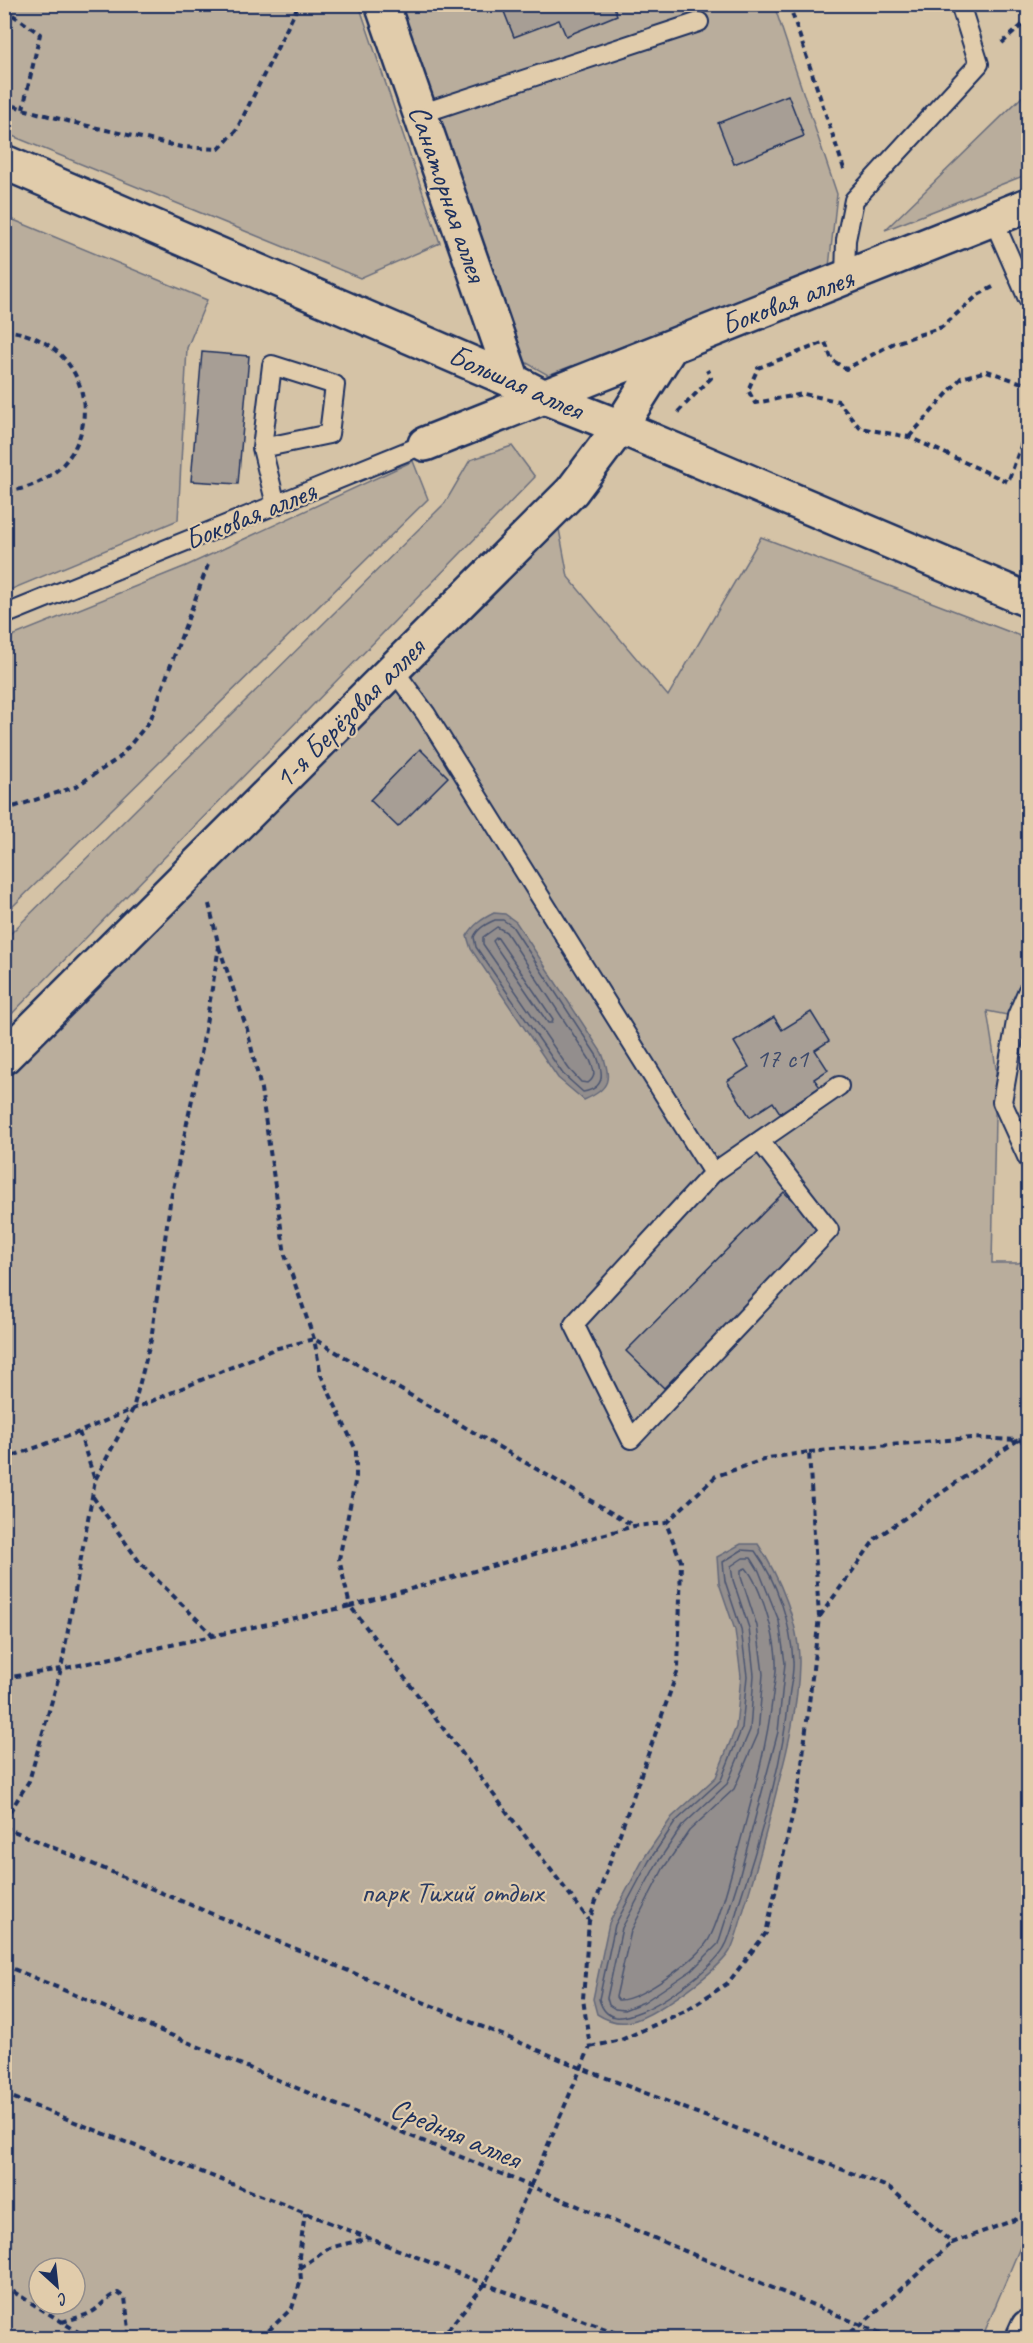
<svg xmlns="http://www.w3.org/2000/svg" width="1033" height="2343" font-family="Caveat,sans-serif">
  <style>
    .green { fill: #b9ad9c; stroke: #6a6e7d; stroke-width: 1.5; fill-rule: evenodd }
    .water { fill: #938e8d; stroke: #63687a; stroke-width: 1.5 }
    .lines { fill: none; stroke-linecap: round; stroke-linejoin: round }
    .shore { stroke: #4b5571; stroke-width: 1.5 }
    .building { fill: #a79e95; stroke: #1b2f5e; stroke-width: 1.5 }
    .service-casing { stroke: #1b2f5e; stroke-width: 22 }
    .minor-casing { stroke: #1b2f5e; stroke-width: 38 }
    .path { stroke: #1b2f5e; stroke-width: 4; stroke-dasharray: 6 4.5; stroke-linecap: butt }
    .service { stroke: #e1ccab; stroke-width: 18 }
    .minor { stroke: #e1ccab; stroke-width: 33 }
    .labels { text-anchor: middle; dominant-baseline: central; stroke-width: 4.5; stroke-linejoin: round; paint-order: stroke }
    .number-label { font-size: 27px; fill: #3e4b6c }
    .street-label { font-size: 30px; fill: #1b2f5e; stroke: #e1ccab }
    .park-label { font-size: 30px; fill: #2b3c64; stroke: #e1ccab }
  </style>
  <rect width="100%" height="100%" fill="#d5c3a6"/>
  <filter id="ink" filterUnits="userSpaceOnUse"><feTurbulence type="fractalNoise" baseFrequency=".0167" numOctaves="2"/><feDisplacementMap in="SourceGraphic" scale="12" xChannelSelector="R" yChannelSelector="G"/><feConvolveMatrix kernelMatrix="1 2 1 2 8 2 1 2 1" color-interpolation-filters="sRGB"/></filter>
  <g filter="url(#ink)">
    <!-- green -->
    <path class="green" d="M4 5H359L440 243 360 278 5 133Z
      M401 5H774L837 194 829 267 548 375 525 362Z
      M1028 91V174L885 230Z
      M4 216 207 300 187 348 178 520 5 592Z
      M512 446 535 477 5 1021V939L445 503 470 460Z
      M413 461 428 499 5 914V639L186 566Z
      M559 529 568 577 668 696 761 537 1028 639V1019L987 1011 996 1068 992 1263H1018L1028 1260V2228L982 2338H5V1079ZM39 2268H75V2304H39Z"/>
    <!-- water -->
    <path class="water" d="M494 913 505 914 516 922 602 1053C612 1079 610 1089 584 1100L558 1078 471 949 467 936C474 924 482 919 494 913Z
      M741 1544H758C779 1576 800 1625 799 1664 798 1706 788 1748 777 1789 768 1826 758 1863 747 1899 742 1914 737 1938 730 1951 719 1969 679 1997 660 2008 637 2022 620 2029 597 2014L593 1999 609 1923 644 1858 672 1817 716 1777 736 1727 741 1676 735 1630 719 1583 717 1557Z"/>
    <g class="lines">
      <!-- shore -->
      <path class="shore" d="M495 920H503L512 926 597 1056C603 1073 606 1088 583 1092L563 1074 476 947 474 937C478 928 486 924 495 920Z
        M497 927 506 932 590 1060C594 1070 597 1076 588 1083L581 1082 569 1069 483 944V937Z
        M497 937 553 1019 552 1023H548L498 950 493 941Z
        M742 1550 755 1551C777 1581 791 1624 793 1661 794 1673 790 1686 789 1698 782 1766 761 1835 740 1900 735 1915 732 1935 724 1948 712 1969 664 2002 642 2011 622 2019 606 2023 599 1999L615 1925 649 1861 676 1821 721 1780 742 1728 747 1676 741 1629 725 1581 723 1562Z
        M743 1558H751L759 1571 779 1621 785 1663 778 1732 739 1878 718 1944 692 1970 644 2002 624 2010 615 2009 609 2005 607 1998 622 1928 656 1865 682 1826 727 1784 750 1730 754 1675 749 1628 733 1580 731 1566Z
        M746 1568C761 1586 776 1638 776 1662 777 1673 774 1684 773 1694 767 1747 752 1799 738 1850 730 1876 722 1914 710 1937 702 1956 639 2002 618 2000L616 1997 631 1931 663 1869 689 1831 734 1789 758 1734 763 1674 757 1626 741 1577V1570Z"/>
    </g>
    <!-- building -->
    <path class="building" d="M501 4H613L617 15 566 36 559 20 514 37Z
      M788 95 804 136 734 164 718 123Z
      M202 352 249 356 238 484 191 481Z
      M1028 441V464L1024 456Z
      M420 749 448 777 398 827 370 800Z
      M811 1012 829 1041 815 1050 828 1070 814 1079 820 1087 780 1113 773 1102 750 1117 727 1081 749 1067 734 1042 774 1017 782 1030Z
      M784 1192 821 1229 664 1388 626 1351Z"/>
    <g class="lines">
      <!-- service casing -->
      <g class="service-casing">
        <path id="service" d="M420 114 699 22
          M993 219 1028 299
          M845 279 846 240 854 200 979 64 960 4
          M262 448 329 434 335 385 272 365 262 448 276 505
          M4 615 425 444
          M393 669 426 714 713 1173 839 1086
          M1028 990 1017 1016 1002 1102 1028 1159
          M713 1173 574 1324 631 1439 829 1230 760 1141"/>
      </g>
      <!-- minor casing -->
      <g class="minor-casing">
        <path id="minor" d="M382 4 513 381
          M4 162 513 381 544 397 620 427 1028 600
          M425 444 1028 205
          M4 1057 572 491 620 427 670 348
          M1023 2338 1028 2327"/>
      </g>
      <!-- path -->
      <path class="path" d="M789 4 844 169
        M4 9 40 34 23 109
        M1002 43 1028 20
        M4 102 23 109 71 122 181 147 219 149 236 131 299 4
        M993 287 978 295 942 327 892 344 846 369 832 360 825 342 758 368 748 390 755 403 803 394 838 401 860 428 909 437 1008 482 1028 426
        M4 330C110 341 111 480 4 492
        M678 412 711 378 707 370
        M909 437 961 378 987 371 1028 385
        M4 810 75 787 119 758 150 721 209 562
        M219 947 247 1029 261 1089 285 1255 314 1339 321 1375 356 1450V1477L339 1559 350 1606 634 1526 666 1523
        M79 1432 95 1480
        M809 1452 971 1438 1018 1440 1028 1442
        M4 1459 79 1432 274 1349 314 1339 634 1526
        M93 1497 141 1564 213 1635
        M820 1616 876 1538 1018 1440
        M4 1678 61 1669 350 1606 589 1920
        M4 1821 29 1781 61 1669 95 1480 133 1409 151 1340 170 1203 198 1071 219 947 209 904
        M4 1827 581 2068 890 2188 952 2243 1028 2215
        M4 1965 892 2338
        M4 2094 485 2284 630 2338
        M300 2268 329 2248 369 2238
        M4 2286 88 2338
        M62 2322C71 2319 82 2317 90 2313 102 2307 104 2298 118 2293L125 2298 129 2329 128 2338
        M261 2338 292 2308 301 2280 299 2256 305 2213
        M441 2338 485 2284 530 2187 590 2047 583 1999 589 1921 678 1670 681 1561 666 1523 716 1476 769 1458 809 1452 819 1617 800 1781 766 1933 728 1983 685 2011 621 2040 590 2047
        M842 2338 861 2325 952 2243"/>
      <!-- service -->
      <use href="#service" class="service"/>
      <!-- minor -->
      <use href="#minor" class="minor"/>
    </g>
  </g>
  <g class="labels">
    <!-- number labels -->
    <g class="number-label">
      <text x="782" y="1058">17 с1</text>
    </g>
    <!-- street labels -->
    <g class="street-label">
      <text transform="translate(448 193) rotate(71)">Санаторная аллея</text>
      <text transform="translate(787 301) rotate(-21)">Боковая аллея</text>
      <text transform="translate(516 382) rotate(24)">Большая аллея</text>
      <text transform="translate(250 515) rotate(-22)">Боковая аллея</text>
      <text transform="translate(349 713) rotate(-45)">1-я Берёзовая аллея</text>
      <text transform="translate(456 2133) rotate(23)">Средняя аллея</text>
    </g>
    <!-- park labels -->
    <g class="park-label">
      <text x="452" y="1892">парк Тихий отдых</text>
    </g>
  </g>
  <!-- margin -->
  <rect width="1033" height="2343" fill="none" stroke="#e1ccab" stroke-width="24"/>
  <rect x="12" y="12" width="1009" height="2319" fill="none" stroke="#1b2f5e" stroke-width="2" filter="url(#ink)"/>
  <!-- north arrow -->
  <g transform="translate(57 2286) rotate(153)"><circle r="28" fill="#e1ccab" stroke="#928d8c" stroke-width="1.5"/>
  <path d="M0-4.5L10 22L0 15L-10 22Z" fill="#1b2f5e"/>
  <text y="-9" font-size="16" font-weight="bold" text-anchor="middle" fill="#1b2f5e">С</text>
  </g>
</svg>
